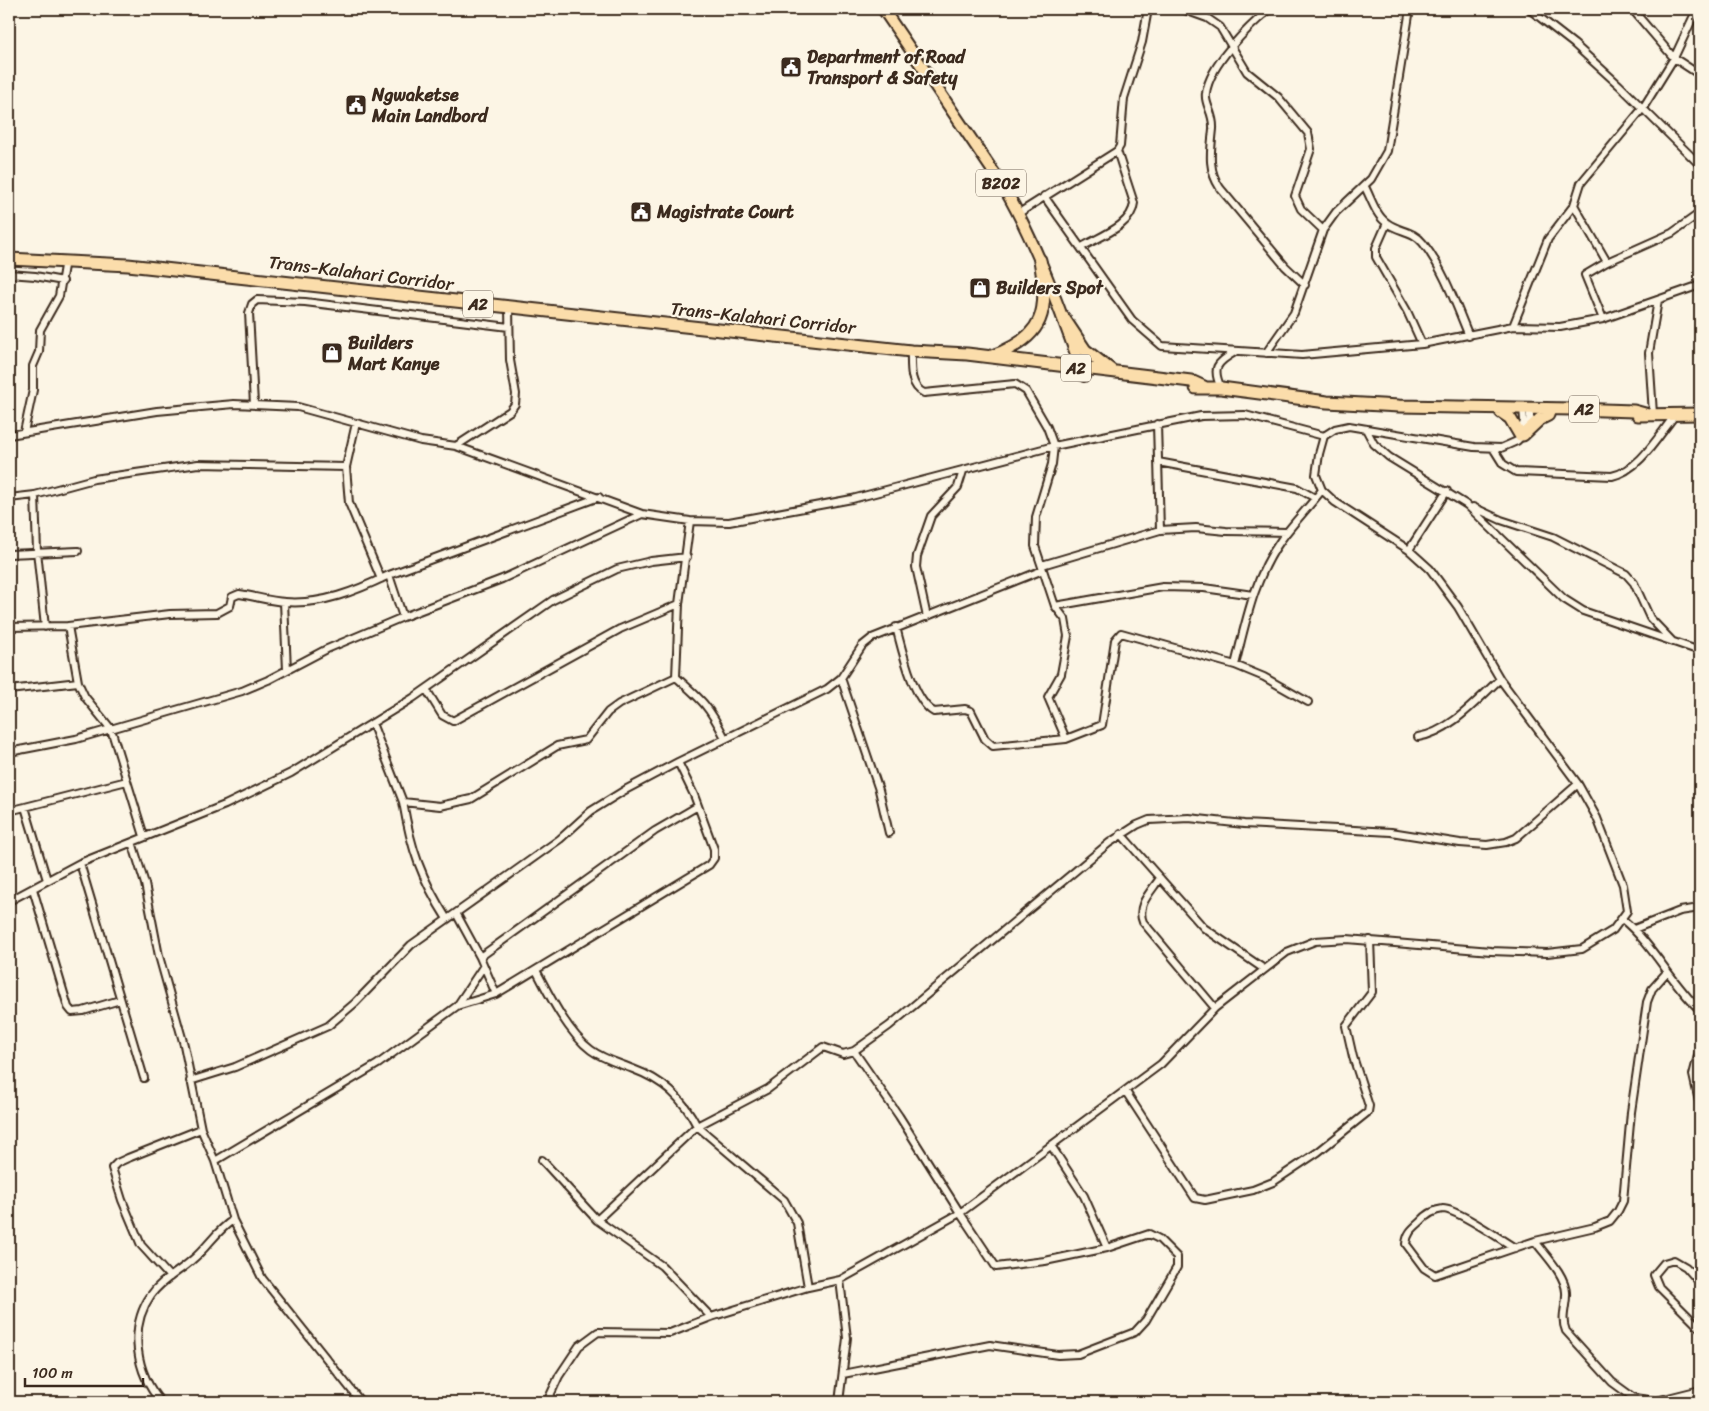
<svg xmlns="http://www.w3.org/2000/svg" width="1709" height="1411" font-family="Sriracha,sans-serif">
  <style>
    .lines { fill: none; stroke-linecap: round; stroke-linejoin: round }
    .street-casing { stroke: #3b2a1e; stroke-width: 10 }
    .primary-casing { stroke: #3b2a1e; stroke-width: 14 }
    .highway-casing { stroke: #3b2a1e; stroke-width: 15 }
    .street { stroke: #fcf5e5; stroke-width: 6 }
    .primary { stroke: #fbddab; stroke-width: 10 }
    .highway { stroke: #fbddab; stroke-width: 11 }
    .labels { text-anchor: middle; dominant-baseline: central; stroke-width: 4.5; stroke-linejoin: round; paint-order: stroke }
    .shield { fill: #fcf5e5; stroke: #75675a; stroke-width: 1 }
    .shield-label { font-size: 16px; font-weight: bold; fill: #3b2a1e }
    .poi-label { font-size: 18px; font-weight: bold; fill: #3b2a1e; stroke: #fcf5e5; text-anchor: start }
    .street-label { font-size: 18px; fill: #3b2a1e; stroke: #fcf5e5 }
  </style>
  <rect width="100%" height="100%" fill="#fcf5e5"/>
  <filter id="ink" filterUnits="userSpaceOnUse"><feTurbulence type="fractalNoise" baseFrequency=".02" numOctaves="2"/><feDisplacementMap in="SourceGraphic" scale="10" xChannelSelector="R" yChannelSelector="G"/><feConvolveMatrix kernelMatrix="1 2 1 2 8 2 1 2 1" color-interpolation-filters="sRGB"/></filter>
  <g filter="url(#ink)">
    <g class="lines">
      <!-- street casing -->
      <g class="street-casing">
        <path id="street" d="M1182 9 1207 18 1220 27 1247 72 1278 97 1308 133 1311 149 1295 196 1301 209 1323 230
          M1270 9C1248 27 1210 64 1206 93 1204 105 1214 112 1213 129 1211 150 1207 169 1220 188L1285 266 1305 285
          M1529 9 1574 44 1619 85 1700 165
          M1632 9 1674 58 1700 75
          M1365 187C1371 198 1376 216 1387 223 1399 232 1413 230 1423 243 1444 270 1456 305 1469 336
          M1044 196 1132 320 1162 346 1302 355 1422 344 1513 326 1548 239 1574 205 1581 183 1643 108 1674 58 1697 9
          M1574 205 1607 262
          M1019 213 1117 151 1120 146 1124 98 1142 42 1148 9
          M1387 223 1376 248V257L1407 311 1422 344
          M1082 247C1100 236 1132 226 1134 203L1117 151
          M9 274 35 276 63 281
          M1603 319 1585 275 1607 262 1672 233 1700 213
          M1513 326 1560 327 1603 319 1700 285
          M911 351C911 366 909 386 924 393L1015 384 1026 391 1047 427 1054 446 1052 464 1036 517 1035 546 1055 606 1065 619 1068 636 1061 674 1048 697 1066 739
          M1266 353 1294 313 1323 230 1336 212 1371 179 1387 151 1410 9
          M1221 388C1212 368 1216 363 1235 352
          M254 404 249 313 252 304 257 300 305 302 509 327
          M1653 414 1649 353 1658 300
          M356 423 346 467 349 503 381 579
          M1157 424 1160 530
          M1366 429 1374 444 1389 457 1467 505 1564 599 1583 611 1700 651
          M24 432 33 390V366L39 352 40 330 59 296 65 260
          M9 435 157 411 234 404 298 407 421 441 456 446 642 514 690 521 729 522 852 499 1054 446 1201 416 1245 415 1324 436
          M1520 435 1524 421 1523 407
          M456 446 510 411 515 404 516 394 510 360 509 308
          M1493 448 1503 464 1516 472 1612 476C1640 470 1658 436 1676 414
          M1158 462 1297 488 1315 498
          M35 495 37 551 45 627
          M9 498 35 495 94 479 198 464 346 467
          M1473 507 1501 520 1553 537 1626 574 1634 583 1650 618 1672 641
          M690 521 679 604 676 677C702 700 709 706 725 738
          M1409 550 1447 491
          M9 554 78 551
          M1042 565 1160 530 1196 528 1226 531 1287 532
          M284 602 287 670
          M1055 606 1163 587 1204 588 1253 595
          M403 617 502 579 642 514
          M927 617 916 567 917 556 931 516 958 487 963 471
          M9 627 68 626 170 614 217 613 230 606 232 597 239 594C254 596 269 601 285 602 322 605 356 591 389 575
          M896 627C902 649 913 701 934 712L965 709 971 711 985 739 993 746 1066 739 1102 725 1115 640 1121 633 1235 665 1264 677 1308 702
          M1235 665C1246 621 1254 578 1281 540 1293 523 1309 507 1322 490
          M841 678 879 790 889 833
          M78 682 85 697 111 729 144 836
          M426 689 442 715 453 721 620 629 679 604
          M9 690 78 682 68 626
          M372 723 403 802 440 806 471 799 557 746 586 740 608 712 619 704 676 677
          M1418 737C1450 732 1477 700 1500 679
          M9 752 76 739 242 691 268 680 327 649 403 617 389 575 599 497
          M403 802C411 849 421 878 447 919
          M9 811 25 807
          M1121 834 1204 928 1264 969
          M132 842 145 884 159 956 184 1045 201 1129 215 1161 233 1220 262 1278 361 1402
          M80 863 144 1078
          M1160 878C1151 892 1136 905 1143 922L1215 1008
          M47 880 25 807 127 781
          M33 889 68 1007 72 1012 83 1011 120 1000
          M9 901 80 863 225 805 291 773 413 698 553 600 617 569 651 561 687 557
          M456 913 480 957 496 994
          M1622 919C1653 944 1671 983 1700 1010
          M1634 929 1680 911 1700 908
          M480 957 655 831 698 806
          M536 970C549 995 568 1033 591 1050 603 1059 618 1063 633 1069 663 1080 683 1098 697 1126L784 1200 797 1223 808 1287
          M457 1006 483 967
          M1700 1048 1693 1075 1700 1106
          M190 1081 235 1067 328 1026 355 1003 411 945 560 839 591 811 625 790 678 762 827 689 841 678 862 646 872 638 1043 570
          M1126 1092 1195 1198 1205 1200 1253 1190 1273 1182 1318 1152 1368 1112 1369 1106 1353 1057 1346 1026 1372 992 1370 940
          M1052 1147 1084 1196 1107 1248
          M542 1160 597 1220 662 1266 711 1317
          M215 1161 378 1064 457 1006 496 994 709 865 714 858V849L694 795 678 762
          M597 1220 697 1126 768 1089 823 1047 843 1054 854 1051
          M1535 1241C1545 1255 1565 1274 1566 1292 1567 1306 1560 1317 1566 1331L1612 1382 1634 1398 1656 1401 1700 1390
          M1515 1248C1500 1239 1457 1209 1443 1209 1434 1210 1426 1215 1420 1222 1412 1229 1407 1233 1406 1244L1424 1268 1435 1275 1535 1241 1595 1227 1610 1221 1618 1211 1623 1201 1631 1112 1647 1002 1652 989 1667 972
          M170 1277 141 1245 122 1200 112 1168 117 1163 128 1158 201 1129
          M1700 1283 1686 1267 1674 1260 1664 1263 1654 1275 1659 1287 1700 1328
          M843 1374 990 1345 1058 1355 1078 1354 1135 1332 1146 1320 1177 1267V1257L1159 1239 1149 1234 1107 1248 1045 1261 996 1267 960 1213 899 1116 854 1051 889 1026 1109 843 1137 825 1149 820 1189 818 1244 824 1391 832 1460 843 1487 845 1506 842 1516 838 1578 784
          M161 1402C136 1373 128 1328 151 1295 161 1280 179 1272 192 1260 207 1248 216 1231 233 1220
          M547 1402 559 1376 579 1346 598 1332 670 1333 711 1317 808 1287 840 1280 960 1213 1161 1064 1215 1008 1287 952 1315 941 1347 939 1491 951 1547 953 1582 949 1613 930 1627 911 1623 885 1597 818 1578 784 1500 679 1458 607 1430 569 1409 550 1335 502 1322 490 1316 475 1319 454 1324 436 1335 429 1349 426 1474 447 1501 448 1517 441 1523 435 1530 421V407
          M839 1402 847 1338 840 1280"/>
      </g>
      <!-- primary casing -->
      <g class="primary-casing">
        <path id="primary" d="M883 9 1003 186C1038 246 1060 311 1084 376"/>
      </g>
      <!-- highway casing -->
      <g class="highway-casing">
        <path id="highway" d="M9 259 128 265 911 351 967 354 1191 381 1204 387
          M1063 317 1085 350 1111 370
          M992 356C1045 337 1049 311 1040 260
          M1196 388H1221L1327 402 1399 406 1573 409 1634 411 1645 414
          M1501 412 1510 418 1520 435
          M1638 415 1700 414
          M1523 435 1540 419 1548 415"/>
      </g>
      <!-- street -->
      <use href="#street" class="street"/>
      <!-- primary -->
      <use href="#primary" class="primary"/>
      <!-- highway -->
      <use href="#highway" class="highway"/>
    </g>
  </g>
  <!-- icons -->
  <defs>
    <g id="civic-square" transform="scale(1.125)"><rect x="-9" y="-9" width="18" height="18" rx="4" fill="#3b2a1e" stroke="#fcf5e5"/><path d="M-.6-6.5H3V-4.5H.6V-3L4-1V1h2V6H-6V1h2V-1L-.6-3ZM-1.2 2.5V6h2.4V2.5Z" fill="#fff"/></g>
    <g id="shop-square" transform="scale(1.125)"><rect x="-9" y="-9" width="18" height="18" rx="4" fill="#3b2a1e" stroke="#fcf5e5"/><path d="M-5-2.5h2.3a2.7 3.5 0 0 1 5.4 0H5L5.5 6h-11ZM-1.5-2.5h3a1.5 2.3 0 0 0-3 0Z" fill="#fff"/></g>
  </defs>
  <g fill-rule="evenodd">
    <use href="#civic-square" x="791" y="67"/>
    <use href="#civic-square" x="356" y="105"/>
    <use href="#civic-square" x="641" y="212"/>
    <use href="#shop-square" x="980" y="288"/>
    <use href="#shop-square" x="332" y="353"/>
  </g>
  <g class="labels">
    <!-- shield labels -->
    <g class="shield">
      <rect x="976" y="169.5" width="50" height="27" rx="4"/>
      <rect x="463" y="290.5" width="30" height="27" rx="4"/>
      <rect x="1061" y="354.5" width="30" height="27" rx="4"/>
      <rect x="1569" y="395.5" width="30" height="27" rx="4"/>
    </g>
    <g class="shield-label">
      <text x="1001" y="183">B202</text>
      <text x="478" y="304">A2</text>
      <text x="1076" y="368">A2</text>
      <text x="1584" y="409">A2</text>
    </g>
    <!-- poi labels -->
    <g class="poi-label">
      <text x="807" y="57">Department of Road<tspan x="807" dy="21">Transport &amp; Safety</tspan></text>
      <text x="372" y="95">Ngwaketse<tspan x="372" dy="21">Main Landbord</tspan></text>
      <text x="657" y="212">Magistrate Court</text>
      <text x="996" y="288">Builders Spot</text>
      <text x="348" y="343">Builders<tspan x="348" dy="21">Mart Kanye</tspan></text>
    </g>
    <!-- street labels -->
    <g class="street-label">
      <text transform="translate(361 273) rotate(7)">Trans-Kalahari Corridor</text>
      <text transform="translate(763 318) rotate(6)">Trans-Kalahari Corridor</text>
    </g>
  </g>
  <!-- margin -->
  <rect width="1709" height="1411" fill="none" stroke="#fcf5e5" stroke-width="30"/>
  <rect x="15" y="15" width="1679" height="1381" fill="none" stroke="#3b2a1e" stroke-width="2" filter="url(#ink)"/>
  <!-- scale -->
  <path d="M25 1378v8h118v-8" fill="none" stroke="#3b2a1e" stroke-width="2.5"/>
  <text x="32" y="1378" font-size="15" fill="#3b2a1e" stroke="#fcf5e5" stroke-width="4" paint-order="stroke">100 m</text>
</svg>
